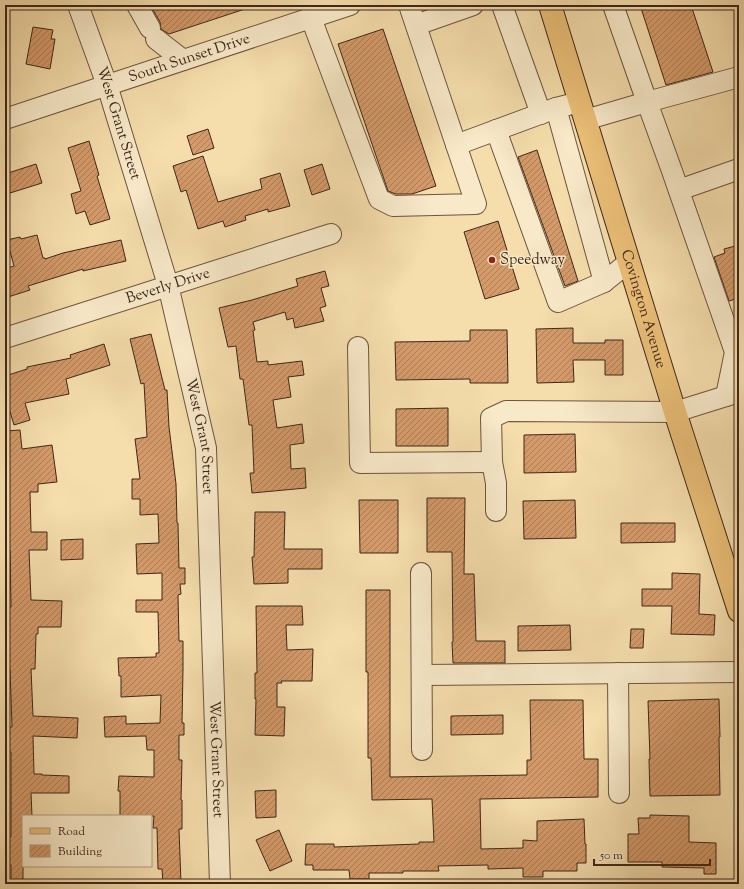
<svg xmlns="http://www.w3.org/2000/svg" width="744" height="889" font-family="'Sorts Mill Goudy',serif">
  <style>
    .building { fill: url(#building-hatch); stroke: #3f261a }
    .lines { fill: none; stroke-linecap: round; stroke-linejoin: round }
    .minor-casing { stroke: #6c543e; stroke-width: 22 }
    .major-casing { stroke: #3f261a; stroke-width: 24 }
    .minor { stroke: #f8e9c9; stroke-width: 20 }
    .major { stroke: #eabe76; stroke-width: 22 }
    .poi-dot { fill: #8f2418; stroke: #f8e9c9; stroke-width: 1.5 }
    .labels { text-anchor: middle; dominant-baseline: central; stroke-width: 3; stroke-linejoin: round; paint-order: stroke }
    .street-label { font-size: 15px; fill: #3f261a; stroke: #f8e9c9 }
    .poi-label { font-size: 15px; fill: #3f261a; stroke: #f8e9c9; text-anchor: start }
  </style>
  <defs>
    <pattern id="building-hatch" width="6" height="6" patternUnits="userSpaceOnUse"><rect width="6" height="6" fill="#d49a69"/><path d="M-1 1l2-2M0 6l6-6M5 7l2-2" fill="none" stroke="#ad7d56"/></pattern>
  </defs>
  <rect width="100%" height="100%" fill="#f5ddac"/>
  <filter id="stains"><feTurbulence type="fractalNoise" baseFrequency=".005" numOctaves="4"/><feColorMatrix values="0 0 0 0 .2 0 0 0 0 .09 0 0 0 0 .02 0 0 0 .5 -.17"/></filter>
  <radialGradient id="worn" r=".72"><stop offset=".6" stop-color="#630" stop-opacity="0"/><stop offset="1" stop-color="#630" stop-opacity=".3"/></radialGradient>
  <!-- building -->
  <path class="building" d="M150 5H251V7L169 34 161 29 160 22Z
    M640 5H691L713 72 666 85Z
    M33 27 53 30 51 39H55L50 69 26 64Z
    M383 29 436 186 412 194H396L388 191 338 44Z
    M208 129 214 148 193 155 187 136Z
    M89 141 99 175 97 176 110 219 90 225 85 211 76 214 71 194 81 191 68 148Z
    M537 150 578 281 565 286 518 157Z
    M203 156 218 202 262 189 260 179 280 173 290 206 268 212V209L245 216 246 220 225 227 223 221 198 229 186 190 181 192 173 166Z
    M36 164 42 183 10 193 5 179V174Z
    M322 164 330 189 312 195 304 170Z
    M498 221 519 289 485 299 464 232Z
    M37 235 43 258H45V259L63 253 121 240 126 261 83 271V269L28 286 30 290 5 298V269L14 266 7 240 20 237 21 239Z
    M739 245V298L729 301 714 257 725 253 724 249Z
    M325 271 329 286 321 288 326 306 320 308 324 321 295 328 293 318 287 320 285 312 253 322 255 330 253 331 257 362 268 361V365L302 361 304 375 288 377 291 397 273 400 277 428 302 424 304 443 290 445 291 469 305 468 306 488 252 493 250 473H254L252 425H249L243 379H240L236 346 228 347 219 308 252 300 298 286 296 279Z
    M573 328V343H605V340H623V375H605V360H573L574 382 537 383 536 329Z
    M470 330H507L508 383H470V379L396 380 395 342 470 341Z
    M151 334 165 390H167L169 427 176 484 177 523H178L179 568H185V584H180L181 594 178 595 179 641H183V669L182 723H184V735H179V760H182L181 800H182V829H179L181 884H163L162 869H158L157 828H153L154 816H120V791H118L119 776 154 777V750H147L146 736 105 737 104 717 126 716V724L160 723 161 695 121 697V676H119L118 658 156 657V653H159L158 612H136V600H162V573L137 574 136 544 159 543 158 514 140 515V499H132V479H140L135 439 147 437 144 383 141 384 130 339Z
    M104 344 110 365 66 379 69 394 25 403 30 420 14 425 5 395V376L27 369V367L71 358 70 355Z
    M448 408V446H396V409Z
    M20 430 22 449 52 445 57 482 38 484V492H30L31 532H47V550H29L31 600 62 601 61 627H38V634H36L35 669H31L33 716 78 718 77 738 33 736 34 774H42V775L69 776V793H31L32 816H23V884H11V865H8V837H11V752H8L7 727H12L10 669H7V643H8L7 607H11L10 550H5V537H7V521H9L7 461H5V431Z
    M575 434 576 472 524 473V435Z
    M427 498H465L464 574H474L476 641H505V663H453L452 642H453L452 552H427Z
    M359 500H398V553H360Z
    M575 500 576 538 524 539 523 501Z
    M255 512H285L284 549H322V569H288V583L254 584 252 557H254Z
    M621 523H675V542L621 543Z
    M83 539V559L61 560V540Z
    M672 573 700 574 699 614 715 615 714 635 671 634 672 606H642V589H672Z
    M366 590H390V777L527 775V760H531L530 700H583L584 759H598V797L480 799 481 849 523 848V840L537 841V821L584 819 585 844H586V863H577V871H543V877H523V868L488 869V865L438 866 439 871H403V873H369V879H350L349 870H313V865H305L306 844H334V847L419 844V842H434L432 799 372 800 371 758H368V672H366Z
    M256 606H302L303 625H286L287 650 313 649 312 681H281L282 683H277V707H285L284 736 255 735 256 699H255V673H257Z
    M570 625 571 650 518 651V626Z
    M631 629H644L643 648H630Z
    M719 699 720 737H719L720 795 650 796 649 759H650L648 701Z
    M503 715V734L451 735V716Z
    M276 790V817L256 818 255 791Z
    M650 815 689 816V842L716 843V874H704V868L662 867V862H628V834H639L638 818H650Z
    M279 830 292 861 270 871 256 840Z"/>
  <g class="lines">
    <!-- minor casing -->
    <g class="minor-casing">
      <g id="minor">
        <path id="s1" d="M78 5 107 85 168 285 206 448 220 884"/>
        <path d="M137 5 150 28"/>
        <path d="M502 5 541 114"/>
        <path d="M311 18 379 199 393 206 476 204 409 5"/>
        <path d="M416 25 473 5"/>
        <path d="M156 39 183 60"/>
        <path d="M556 108 604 282"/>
        <path id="s2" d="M5 119 350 5"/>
        <path d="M585 120 647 102 613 5"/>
        <path d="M496 130 558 302 604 282 629 262"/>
        <path d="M456 145 556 108 568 105"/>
        <path d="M679 190 739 169"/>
        <path id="s3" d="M5 338 331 234"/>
        <path d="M358 347 360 463 492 462"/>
        <path d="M726 396 735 352 672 171 647 102 739 77"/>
        <path d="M496 511V483L492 462 491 418 506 411 675 412 739 392"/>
        <path d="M421 573 422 750"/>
        <path d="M618 673 619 793"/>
        <path d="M422 675 739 672"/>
      </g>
    </g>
    <!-- major casing -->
    <g class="major-casing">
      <g id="major">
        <path id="s4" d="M550 5 675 412 739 611"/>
      </g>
    </g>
    <!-- minor -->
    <use href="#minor" class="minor"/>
    <!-- major -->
    <use href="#major" class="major"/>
  </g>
  <!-- markers -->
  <circle class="poi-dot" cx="492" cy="260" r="4"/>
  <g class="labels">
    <!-- street labels -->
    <g class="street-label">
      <text stroke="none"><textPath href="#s2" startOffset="194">South Sunset Drive</textPath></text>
      <text stroke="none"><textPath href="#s1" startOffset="125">West Grant Street</textPath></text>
      <text stroke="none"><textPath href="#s3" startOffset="171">Beverly Drive</textPath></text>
      <text stroke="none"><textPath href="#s4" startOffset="318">Covington Avenue</textPath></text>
      <text stroke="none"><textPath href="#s1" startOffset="449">West Grant Street</textPath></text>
      <text stroke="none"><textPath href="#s1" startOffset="773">West Grant Street</textPath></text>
    </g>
    <!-- poi labels -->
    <g class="poi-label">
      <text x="500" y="260">Speedway</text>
    </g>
  </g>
  <!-- margin -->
  <rect width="744" height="889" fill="none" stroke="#f5ddac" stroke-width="20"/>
  <rect x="6" y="6" width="732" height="877" fill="none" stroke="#3f261a" stroke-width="2"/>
  <rect x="10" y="10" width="724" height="869" fill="none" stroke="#3f261a"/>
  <!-- legend -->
  <rect x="22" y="815" width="130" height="52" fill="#f8e9c9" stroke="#ae9b83"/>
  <rect x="30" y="828" width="20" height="6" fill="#eabe76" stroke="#ae9b83"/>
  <text x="58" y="835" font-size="12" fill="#3f261a">Road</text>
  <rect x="30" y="845" width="20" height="12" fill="url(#building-hatch)" stroke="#ae9b83"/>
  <text x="58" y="855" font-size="12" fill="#3f261a">Building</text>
  <!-- scale -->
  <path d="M594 859v6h116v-6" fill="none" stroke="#3f261a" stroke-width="2"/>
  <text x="600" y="859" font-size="12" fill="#3f261a" stroke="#f8e9c9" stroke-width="3" paint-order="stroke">50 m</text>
  <rect width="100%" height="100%" filter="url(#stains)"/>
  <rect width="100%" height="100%" fill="url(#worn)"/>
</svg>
